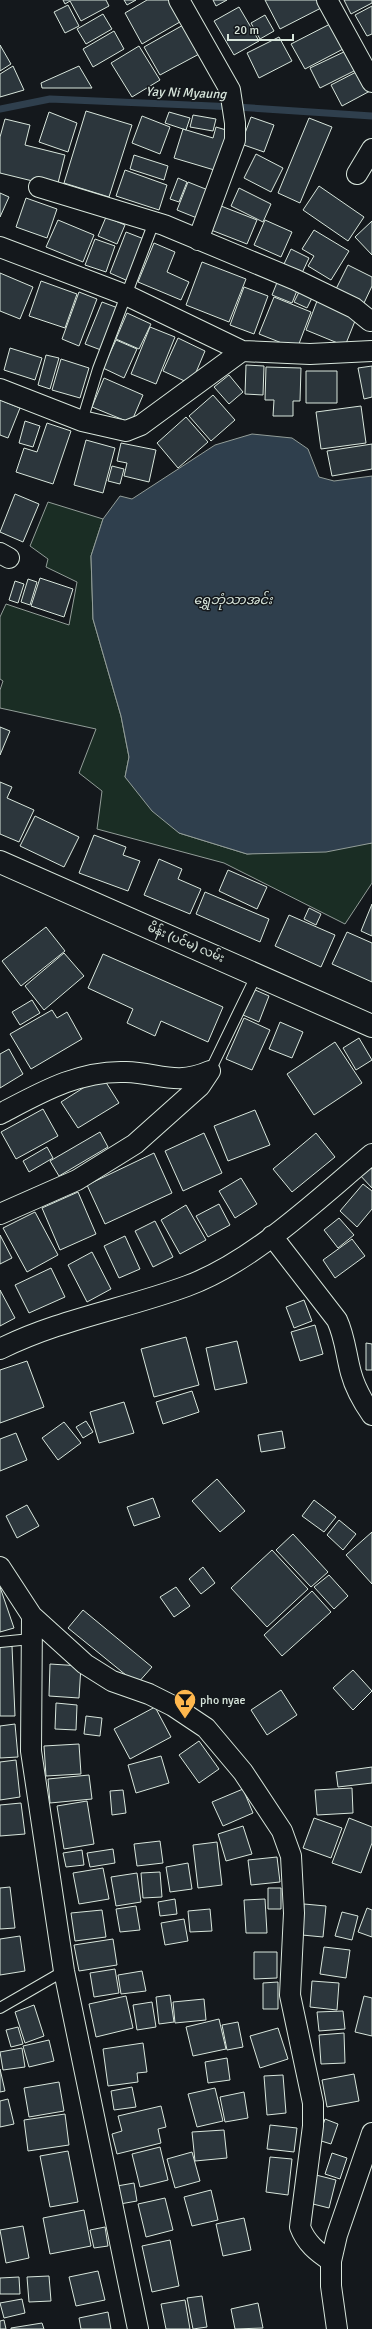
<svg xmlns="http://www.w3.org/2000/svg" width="372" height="2329" font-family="Signika,'Noto Sans Myanmar',sans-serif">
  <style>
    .green { fill: #1a2d24; stroke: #939e99 }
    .water { fill: #2f3f4d; stroke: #939e99 }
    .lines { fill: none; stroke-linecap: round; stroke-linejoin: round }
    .stream { stroke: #2f3f4d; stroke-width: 7 }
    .building { fill: #2c363c; stroke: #d8e6dc }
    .service-casing { stroke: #d8e6dc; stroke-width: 12 }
    .minor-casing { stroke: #d8e6dc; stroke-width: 22 }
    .primary-casing { stroke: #d8e6dc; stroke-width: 24 }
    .service { stroke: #14181c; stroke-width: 10 }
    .minor { stroke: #14181c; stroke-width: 20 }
    .primary { stroke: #14181c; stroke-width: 22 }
    .labels { text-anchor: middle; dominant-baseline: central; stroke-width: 3; stroke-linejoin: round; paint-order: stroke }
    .street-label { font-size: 12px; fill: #d8e6dc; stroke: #14181c }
    .poi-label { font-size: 12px; fill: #d8e6dc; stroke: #14181c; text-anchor: start }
    .water-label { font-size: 13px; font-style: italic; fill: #d8e6dc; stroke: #14181c }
  </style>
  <rect width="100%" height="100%" fill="#14181c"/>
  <!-- green -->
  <path class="green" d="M48 502 103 519 91 556 93 619 121 716 129 757 125 777 179 833 247 854 372 843V883L345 924 224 863 97 829 102 791 79 773 96 729 0 708V690L3 681 0 679V617L6 604 69 625 77 582 46 567 48 559 30 546Z"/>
  <!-- water -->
  <path class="water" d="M252 434 292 438 308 449 319 477 334 481 372 476V843L326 852 247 854 179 833 152 811 125 777 129 757 121 716 93 619 91 556 103 519 120 496 132 499 215 445Z"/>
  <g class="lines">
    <!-- stream -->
    <path class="stream" d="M0 109 50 99 236 107 372 116"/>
  </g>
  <!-- building -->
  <path class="building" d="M63 0H106L109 6 81 21 70 1 65 4Z
    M124 0H136L127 5Z
    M147 0H174L185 19 142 44 125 13Z
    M213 0H227L216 6Z
    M265 0H319L323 7 280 29Z
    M344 0H372V3L351 14Z
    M68 5 79 26 65 33 54 12Z
    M372 6V34L367 36 355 15Z
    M239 7 259 41 234 55 214 21Z
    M103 14 112 29 86 44 77 29Z
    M265 15 274 31 260 39 251 23Z
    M332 23 345 48 305 69 291 44Z
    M185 24 201 53 160 75 144 47Z
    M114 31 124 49 93 67 83 49Z
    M279 37 292 61 259 78 247 53Z
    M0 45 11 64 0 71Z
    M139 46 160 80 132 97 111 63Z
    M348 50 358 69 320 88 310 68Z
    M13 66 24 90 0 97V74Z
    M79 66 92 88H42L41 83Z
    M360 70 370 91 342 106 331 85Z
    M86 111 132 125 109 197 64 183Z
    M49 112 77 123 68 152 39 142Z
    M169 112 190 118 186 130 165 123Z
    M193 115 216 119 213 131 190 127Z
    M142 116 170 127 160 154 132 143Z
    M251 117 274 125 264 152 241 144Z
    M309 118 332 127 300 203 278 193Z
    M5 119 30 125 25 145 65 155 57 187 0 173V137Z
    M216 127 233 132 221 172 174 158 183 129 213 138Z
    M256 154 283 168 271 192 244 178Z
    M134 155 168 166 164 180 130 169Z
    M125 170 167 185 159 210 116 196Z
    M178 178 187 182 179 202 170 199Z
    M188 182 213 192 202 220 177 210Z
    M319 186 364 217 348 241 303 210Z
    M239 188 271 204 263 222 231 206Z
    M0 193 9 197 0 217Z
    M26 198 57 209 47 238 16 227Z
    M221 206 257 220 247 244 211 230Z
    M106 217 125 225 117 244 98 236Z
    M58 220 94 235 83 262 46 247Z
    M265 220 292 232 281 257 254 245Z
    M372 221V255L355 237Z
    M314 230 349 251 331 280 308 266 314 256 302 249Z
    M126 232 144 239 128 281 110 273Z
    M95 239 115 246 106 272 85 265Z
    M154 243 175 252 167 272 189 282 181 300 138 282Z
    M291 249 309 258 302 273 284 264Z
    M202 262 246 279 229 322 186 305Z
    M348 265 372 277V286L364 303 336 289Z
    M0 273 33 287 20 319 0 311Z
    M278 280 298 288 292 303 272 295Z
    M41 281 77 294 65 328 29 316Z
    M244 287 268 296 254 334 230 325Z
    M79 292 97 299 79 346 62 339Z
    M299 292 312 298 307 308 294 302Z
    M274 297 311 312 297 349 259 334Z
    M317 301 357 316 345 346 306 330Z
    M102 302 118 308 101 350 85 344Z
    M127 313 151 324 139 349 116 339Z
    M150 327 175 337 156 384 131 374Z
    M178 338 205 351 191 384 163 371Z
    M116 340 137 349 124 378 103 368Z
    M10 348 42 358 35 380 4 370Z
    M46 355 59 358 50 389 38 385Z
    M61 359 89 368 80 398 52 390Z
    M246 365 264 366 263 395 245 394Z
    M372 366V397L364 399 358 368Z
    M266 367 301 368 300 401H293V416H273L274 400H265Z
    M306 371H337V403H306Z
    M229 375 243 392 229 404 214 387Z
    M104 378 143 395 131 423 92 407Z
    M213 395 235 420 211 441 189 416Z
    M0 400 20 408 8 438 0 435Z
    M361 406 366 443 321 449 316 412Z
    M186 417 208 442 178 468 157 443Z
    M25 421 40 426 33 447 19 443Z
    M47 423 71 431 53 484 16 472 24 448 37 452Z
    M86 440 115 448 103 493 74 485Z
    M121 443 156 450 149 482 124 476 127 463 117 461Z
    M372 444V469L332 476 327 451Z
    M112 466 124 469 120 484 108 481Z
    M15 494 39 504 23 542 0 532Z
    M40 578 73 589 64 617 31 606Z
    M28 579 37 582 30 605 21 602Z
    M15 581 24 584 18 603 9 600Z
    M0 727 10 731 0 755Z
    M0 782 12 787 7 798 34 810 19 842 0 834Z
    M35 816 79 837 64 867 20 846Z
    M94 835 126 847 123 855 140 861 128 891 79 873Z
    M159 859 182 869 178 879 201 889 190 914 144 895Z
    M228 870 267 887 257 909 219 891Z
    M205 892 269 919 260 942 196 914Z
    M372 904V936L361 931Z
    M309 908 321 914 316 925 304 919Z
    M289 915 335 935 321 967 275 946Z
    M46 927 65 951 21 986 2 961Z
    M347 932 372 943V982L332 964Z
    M64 953 84 976 44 1010 25 986Z
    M103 954 223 1007 208 1042 161 1021 155 1036 127 1023 133 1009 88 988Z
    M253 989 269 996 259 1022 243 1015Z
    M32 1000 40 1013 20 1025 12 1012Z
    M52 1010 57 1018 67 1012 82 1039 31 1069 10 1034Z
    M244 1018 270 1030 252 1070 226 1059Z
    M280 1022 303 1032 292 1058 269 1049Z
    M359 1038 372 1060 356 1070 343 1048Z
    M335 1042 362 1083 314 1115 287 1074Z
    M9 1049 23 1074 0 1088V1054Z
    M102 1076 119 1103 78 1128 61 1102Z
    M43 1109 58 1136 16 1159 1 1132Z
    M255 1110 270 1145 228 1161 214 1126Z
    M100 1132 108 1147 59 1176 50 1161Z
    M204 1133 222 1173 183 1191 165 1151Z
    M316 1133 335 1157 292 1192 273 1169Z
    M47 1147 53 1158 29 1172 23 1161Z
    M154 1153 172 1193 105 1224 87 1185Z
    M367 1164 372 1169V1188L358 1173Z
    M241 1178 257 1204 235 1218 219 1191Z
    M363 1184 372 1191V1209L357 1227 340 1211Z
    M78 1192 96 1234 60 1250 42 1208Z
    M219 1204 230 1225 208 1237 196 1216Z
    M186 1205 206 1240 180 1254 161 1220Z
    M35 1212 58 1255 27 1272 3 1228Z
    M339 1218 354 1235 338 1248 324 1230Z
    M155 1221 173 1257 153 1267 135 1231Z
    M0 1235 12 1258 0 1264Z
    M125 1236 140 1269 119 1278 104 1246Z
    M352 1239 365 1256 335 1278 323 1260Z
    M92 1252 111 1289 87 1302 68 1265Z
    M51 1268 65 1297 29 1313 15 1285Z
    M0 1290 15 1318 0 1326Z
    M304 1300 312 1321 294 1328 286 1307Z
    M315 1325 323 1354 300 1361 291 1332Z
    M186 1337 199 1385 154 1397 141 1349Z
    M237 1341 247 1383 215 1390 206 1348Z
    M366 1343 372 1344V1370H366Z
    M27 1361 44 1407 0 1423V1370Z
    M192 1391 199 1412 163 1424 156 1402Z
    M124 1402 134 1433 99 1443 90 1412Z
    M86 1421 93 1432 83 1438 76 1427Z
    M64 1422 81 1443 58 1460 42 1438Z
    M282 1431 285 1448 261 1452 258 1435Z
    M16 1433 27 1460 0 1471V1439Z
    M217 1479 245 1511 220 1532 192 1501Z
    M153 1498 160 1517 134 1526 127 1507Z
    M314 1500 336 1517 324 1532 302 1516Z
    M27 1505 39 1526 17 1538 6 1516Z
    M339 1520 356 1534 343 1550 327 1535Z
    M372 1532V1584L346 1555Z
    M293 1534 328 1572 311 1587 276 1550Z
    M272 1550 308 1589 267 1627 231 1588Z
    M203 1567 215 1583 201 1594 189 1579Z
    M329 1575 348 1596 334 1609 314 1587Z
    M0 1587 14 1628 0 1632Z
    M176 1587 190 1606 174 1617 160 1597Z
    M312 1591 331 1612 282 1656 264 1635Z
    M83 1610 152 1667 137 1684 68 1628Z
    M12 1646 15 1716H0V1647Z
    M50 1664 81 1666 79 1698 49 1696Z
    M353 1670 372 1691 353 1710 333 1688Z
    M281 1690 297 1715 267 1735 251 1710Z
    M56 1703 77 1705 76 1730 55 1729Z
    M155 1707 171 1737 130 1759 114 1729Z
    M86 1716 102 1718 100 1736 84 1734Z
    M15 1724 18 1757 0 1758V1726Z
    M199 1741 219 1769 199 1783 179 1755Z
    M79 1744 81 1774 46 1776 44 1746Z
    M161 1756 169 1783 136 1793 128 1765Z
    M16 1760 20 1797 0 1800V1762Z
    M372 1767V1783L338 1787 336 1772Z
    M89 1775 92 1799 50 1803 48 1779Z
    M352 1788 353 1813 317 1815 315 1790Z
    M243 1789 253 1813 223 1826 212 1802Z
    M123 1790 126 1813 112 1815 110 1791Z
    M87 1801 94 1844 64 1849 57 1806Z
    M21 1803 25 1834 0 1836V1805Z
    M314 1818 342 1828 331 1858 303 1848Z
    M349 1818 372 1827V1843L361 1873 332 1863Z
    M243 1826 252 1854 226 1861 218 1834Z
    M160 1841 163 1863 137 1866 134 1844Z
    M217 1842 222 1885 198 1888 193 1845Z
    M113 1849 115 1863 90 1867 87 1853Z
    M82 1850 84 1865 66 1867 63 1853Z
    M277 1857 280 1882 251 1885 248 1860Z
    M188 1863 192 1889 170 1892 166 1867Z
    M103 1868 109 1899 79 1904 73 1873Z
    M160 1872 162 1897 143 1898 141 1873Z
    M137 1873 141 1902 116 1906 111 1877Z
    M10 1887 15 1928 0 1929V1888Z
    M268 1888H281V1909H268Z
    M175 1899 177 1914 160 1916 158 1902Z
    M265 1899 267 1933H246L244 1900Z
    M304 1904 326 1906 323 1937 302 1935Z
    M136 1906 140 1930 120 1932 116 1909Z
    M367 1908 372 1910V1937L358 1932Z
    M210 1909 212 1931 190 1932 188 1911Z
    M102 1910 106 1937 75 1941 71 1913Z
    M342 1912 358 1916 352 1940 335 1936Z
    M184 1919 188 1941 165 1945 161 1923Z
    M20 1936 25 1971 0 1975V1939Z
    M113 1939 117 1965 79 1971 74 1945Z
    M324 1947 350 1950 346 1978 320 1974Z
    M254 1952H277V1978L254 1979Z
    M115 1969 119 1993 94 1997 90 1973Z
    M142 1971 146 1991 121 1994 118 1975Z
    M312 1981 339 1983 337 2010 310 2007Z
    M278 1982V2009H263V1983Z
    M170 1995 174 2022 159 2024 156 1997Z
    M126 1996 133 2028 96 2037 89 2004Z
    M364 1996 372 1998V2036L355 2032Z
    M204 1999 206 2020 175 2023 173 2002Z
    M152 2002 156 2027 137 2030 133 2005Z
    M34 2005 44 2036 25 2043 15 2012Z
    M343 2011 345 2029 319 2031 317 2012Z
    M219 2019 226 2049 193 2056 186 2027Z
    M238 2022 243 2047 227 2050 222 2025Z
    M18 2027 23 2044 11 2047 6 2030Z
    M278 2028 288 2059 260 2068 250 2036Z
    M344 2033 345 2063 321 2064 319 2035Z
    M49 2040 54 2061 29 2067 23 2046Z
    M143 2043 147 2072 137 2073 138 2082 108 2086 103 2049Z
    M22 2048 25 2067 3 2070 0 2052Z
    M227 2058 230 2080 208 2083 205 2062Z
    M0 2069 5 2091 0 2092Z
    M354 2074 359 2101 327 2107 322 2080Z
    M283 2075 286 2113 267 2115 264 2076Z
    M59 2082 64 2111 29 2117 24 2088Z
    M132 2087 136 2107 114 2110 111 2091Z
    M215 2088 223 2121 197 2127 188 2094Z
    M244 2092 248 2118 225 2122 220 2097Z
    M8 2099 14 2124 0 2127V2101Z
    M161 2106 166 2127 158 2129 161 2143 117 2154 112 2134 122 2131 118 2116Z
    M65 2114 69 2145 28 2151 24 2120Z
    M325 2119 338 2124 331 2144 318 2140Z
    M270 2125 297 2128 294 2152 267 2149Z
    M224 2130 227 2158 195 2161 192 2132Z
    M160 2147 168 2180 140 2187 132 2154Z
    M68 2151 78 2202 50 2207 40 2156Z
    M192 2152 200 2181 175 2188 167 2159Z
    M332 2153 347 2158 340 2179 325 2174Z
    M270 2157 292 2159 288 2195 266 2192Z
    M312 2174 336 2180 329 2208 305 2202Z
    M134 2183 137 2201 120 2204 117 2186Z
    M211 2190 218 2220 192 2226 184 2197Z
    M165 2198 173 2230 146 2237 138 2204Z
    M84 2210 91 2246 50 2254 43 2218Z
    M244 2218 251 2250 223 2256 216 2224Z
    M23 2226 29 2258 6 2263 0 2230Z
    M105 2227 108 2246 94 2248 90 2230Z
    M170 2240 179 2286 152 2292 142 2246Z
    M98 2271 105 2300 76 2306 69 2277Z
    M49 2276 51 2301 29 2302 27 2277Z
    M19 2277 20 2294H0V2278Z
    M202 2296 207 2327 193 2329 187 2298Z
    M22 2299 25 2313 4 2318 0 2303Z
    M185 2300 190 2329H166L161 2304Z
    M258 2303 263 2328 235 2329 231 2309Z
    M108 2312 111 2329H81L79 2318Z
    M4 2320 6 2329H0V2321Z
    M42 2323 44 2329H11V2328Z"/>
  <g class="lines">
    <!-- service casing -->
    <g class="service-casing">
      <path id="service" d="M82 421 98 369 154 222
        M210 1071 257 974
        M0 1642 31 1639
        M0 2008 64 1971"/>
    </g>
    <!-- minor casing -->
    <g class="minor-casing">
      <path id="minor" d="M179 0 230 90 235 123V140L198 240
        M327 0 372 82
        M357 174 372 149
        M39 187 164 225 296 280 354 308 370 321
        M0 247 126 295 242 351 310 354 372 351
        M0 389 82 421 126 431 141 425 242 351
        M0 553 9 558
        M0 1114C40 1093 79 1070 126 1072 159 1073 176 1086 210 1071
        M0 1214 77 1180 135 1144 200 1086 210 1071
        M272 1236 337 1320C345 1337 346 1355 351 1373 355 1388 363 1402 372 1415
        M0 1349C60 1319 125 1309 187 1286 253 1262 318 1199 372 1154
        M0 1567 32 1616 31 1751 64 1971 138 2329
        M32 1616 85 1664 112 1681 149 1694 173 1706 206 1728 243 1772 282 1831 291 1856 294 1913 290 1995 313 2103V2126L300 2227C306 2243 317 2252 331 2261
        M337 2329 331 2286V2261L337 2235 372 2133"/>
    </g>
    <!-- primary casing -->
    <g class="primary-casing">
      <path id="primary" d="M0 862 372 1026"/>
    </g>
    <!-- service -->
    <use href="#service" class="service"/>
    <!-- minor -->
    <use href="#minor" class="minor"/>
    <!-- primary -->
    <use href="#primary" class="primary"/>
  </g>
  <!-- icons -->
  <defs>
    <g id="bar-pin" transform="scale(1.15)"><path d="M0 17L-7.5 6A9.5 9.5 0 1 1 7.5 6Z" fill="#ffb74d" stroke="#14181c"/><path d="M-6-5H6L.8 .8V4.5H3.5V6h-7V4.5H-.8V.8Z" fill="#111"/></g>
  </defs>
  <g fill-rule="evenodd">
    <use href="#bar-pin" x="185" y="1700"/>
  </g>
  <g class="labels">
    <!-- street labels -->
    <g class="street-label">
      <text transform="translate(186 943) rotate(23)">မိန်း (ပင်မ) လမ်း</text>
    </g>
    <!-- poi labels -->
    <g class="poi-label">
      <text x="200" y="1700">pho nyae</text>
    </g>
    <!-- water labels -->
    <g class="water-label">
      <text transform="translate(186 93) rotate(2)">Yay Ni Myaung</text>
      <text x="233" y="600">ရွှေဘုံသာအင်း</text>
    </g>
  </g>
  <!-- scale -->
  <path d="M228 34v6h65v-6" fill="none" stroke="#d8e6dc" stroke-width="2"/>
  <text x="234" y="34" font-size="12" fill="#d8e6dc" stroke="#14181c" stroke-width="3" paint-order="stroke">20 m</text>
</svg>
